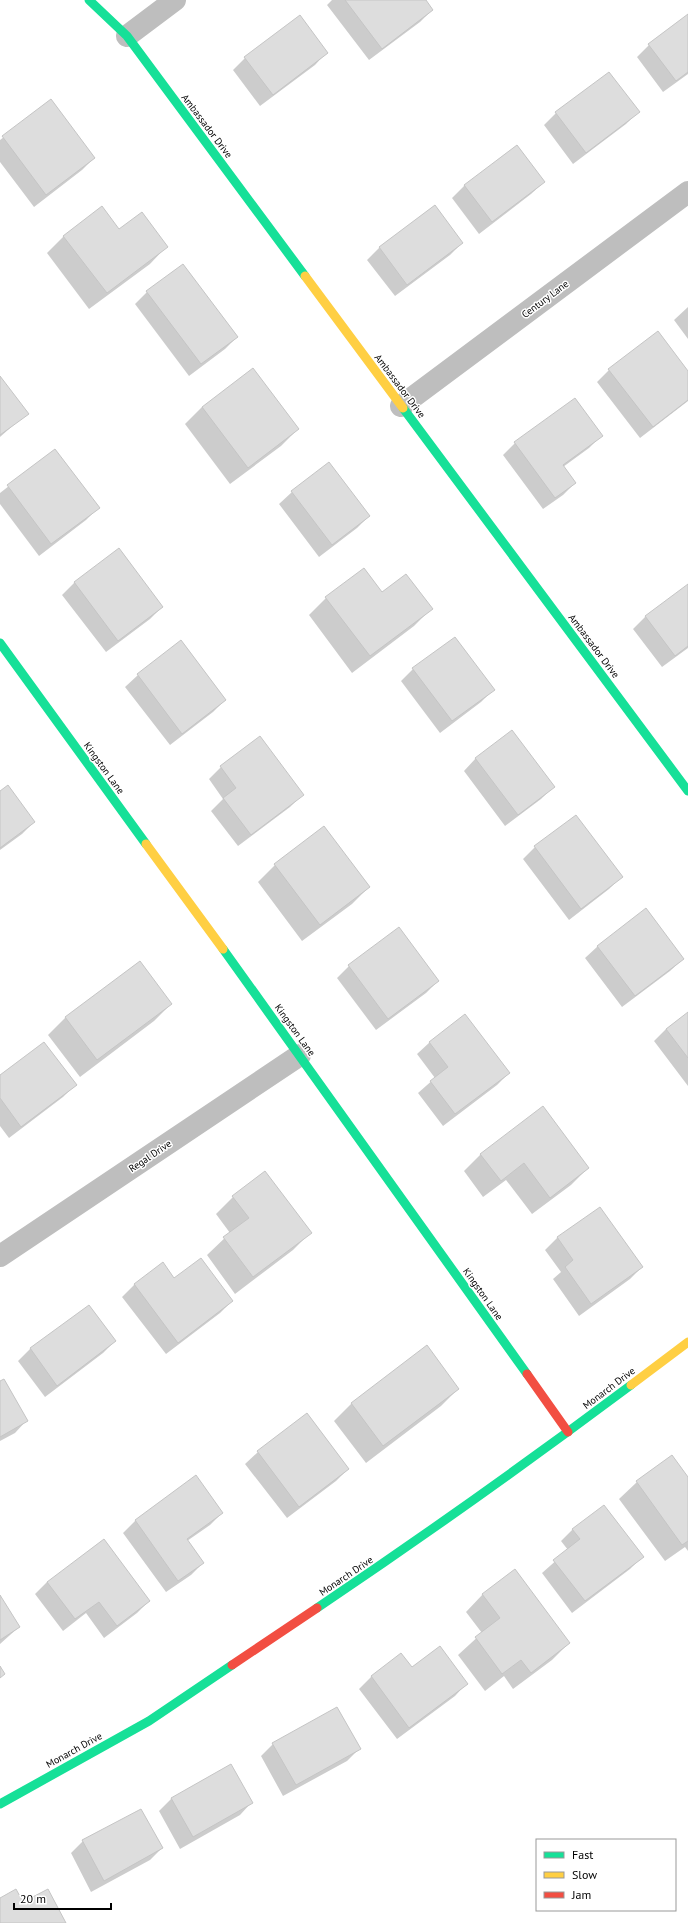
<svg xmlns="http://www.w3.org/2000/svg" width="688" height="1923" font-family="'PT Sans',sans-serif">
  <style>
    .shadow { fill: #0003 }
    .building { fill: #ddd; stroke: #c5c5c5 }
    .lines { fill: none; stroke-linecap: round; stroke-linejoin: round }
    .street { stroke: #bebebe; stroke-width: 22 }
    .fast { stroke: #16e098; stroke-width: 9 }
    .slow { stroke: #ffcf43; stroke-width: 9 }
    .jam { stroke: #f24e42; stroke-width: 9 }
    .labels { text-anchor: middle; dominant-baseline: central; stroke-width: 3; stroke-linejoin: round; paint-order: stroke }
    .street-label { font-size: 10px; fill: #000; stroke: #fff }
  </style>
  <rect width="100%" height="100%" fill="#fff"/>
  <!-- shadow -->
  <path class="shadow" d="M332 0H424L432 10 420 22 369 60 327 5Z
    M688 15V74L663 92 637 57 649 45Z
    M327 52 315 65 260 106 233 70 245 58Z
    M51 101 94 158 82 170 34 207 0 162V140Z
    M638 112 626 124 573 164 544 125 556 113Z
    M516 146 544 182 531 194 479 234 452 198 464 186Z
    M434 206 462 243 450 255 395 296 367 260 379 248Z
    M119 230 167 246 150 264 89 309 47 253 64 236Z
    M147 292 237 337 225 349 189 376 135 304Z
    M688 307V339L674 320Z
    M609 370 688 372V401L640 438 597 382Z
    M0 377 27 413 0 437Z
    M202 407 298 429 281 446 230 484 185 424Z
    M601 436 589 448 563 467 575 483 563 495 543 509 503 455 515 443Z
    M55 450 98 508 86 520 39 556 0 504V493Z
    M292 492 369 516 357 528 319 557 279 504Z
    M119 549 162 607 150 619 106 652 62 595 74 583Z
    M364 569 382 594 431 609 414 626 352 673 309 615 326 598Z
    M688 585V648L662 667 633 629 645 617Z
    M413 669 493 690 481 702 440 733 401 681Z
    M138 675 225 700 213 712 170 745 125 687Z
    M260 738 302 795 290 807 238 846 211 811 223 799 209 779 221 767Z
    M476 758 553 787 541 799 505 826 464 771Z
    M0 792 34 822 22 834 0 850Z
    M535 847 621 877 609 889 569 920 523 859Z
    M275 865 369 887 352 904 302 941 258 882Z
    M598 946 683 959 670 971 622 1007 585 958Z
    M139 962 171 1004 154 1021 80 1077 48 1035 65 1018Z
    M349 966 438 981 426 993 376 1030 337 978Z
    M688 1013V1086L654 1041 666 1029Z
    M430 1042 509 1073 497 1085 443 1126 418 1093 435 1078 417 1054Z
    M0 1076 75 1085 63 1097 9 1138 0 1126Z
    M481 1154 588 1168 571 1185 532 1214 506 1180 483 1197 464 1171Z
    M233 1197 310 1233 293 1250 235 1294 207 1255 230 1233 216 1214Z
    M600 1208 642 1267 630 1279 579 1316 553 1279 561 1272 545 1250 557 1238Z
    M162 1263 174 1279 232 1301 220 1313 166 1354 122 1297 134 1285Z
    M89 1306 115 1341 103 1353 45 1397 18 1361 30 1349Z
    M427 1347 458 1389 441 1406 366 1463 334 1421 351 1404Z
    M0 1382 27 1420 15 1433 0 1441Z
    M258 1452 348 1469 336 1481 287 1518 245 1464Z
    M672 1456 688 1479V1551L685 1547 665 1561 619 1499 637 1482Z
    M196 1477 222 1513 210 1525 187 1541 203 1563 191 1575 166 1592 123 1533 135 1521Z
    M573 1529 642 1557 630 1569 572 1613 542 1573 568 1550 561 1541Z
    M47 1582 149 1601 137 1613 104 1638 86 1613 63 1631 35 1594Z
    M483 1594 569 1643 552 1660 513 1689 504 1676 485 1691 458 1655 482 1633 466 1612Z
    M0 1597 19 1627 0 1644Z
    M401 1654 411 1668 467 1683 455 1696 397 1739 359 1689 371 1677Z
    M273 1744 359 1749 347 1761 283 1796 261 1756Z
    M230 1765 252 1802 240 1815 180 1849 159 1811 171 1799Z
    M83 1841 162 1848 150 1860 91 1892 71 1853Z"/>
  <!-- building -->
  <path class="building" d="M345 0H426L433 10 382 49Z
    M688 14V72L676 81 648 44Z
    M300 15 328 53 273 95 244 57Z
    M609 72 640 112 586 153 555 112Z
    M51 99 95 158 46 195 2 136Z
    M517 145 545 182 492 222 464 185Z
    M435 205 463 243 407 285 379 247Z
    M102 206 119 229 142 212 168 247 107 293 63 236Z
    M183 264 238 337 201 364 146 291Z
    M658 331 688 371V400L653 427 608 369Z
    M253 368 299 429 248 468 202 407Z
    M0 376 29 414 0 435Z
    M575 398 603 436 563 465 576 483 555 498 514 442Z
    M55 449 100 508 51 544 7 485Z
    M329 462 370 516 332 545 291 491Z
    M119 548 163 607 118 641 74 582Z
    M364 568 382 592 406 574 433 609 370 656 325 597Z
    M688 584V646L675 656 645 616Z
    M455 637 495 690 452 721 412 668Z
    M181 640 226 700 182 734 137 674Z
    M512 730 555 787 518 815 475 758Z
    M260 736 304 795 251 835 223 798 236 788 220 766Z
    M8 785 35 822 0 848V791Z
    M576 815 623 877 581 909 534 846Z
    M324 826 370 887 320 925 274 864Z
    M646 908 684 959 635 996 597 946Z
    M399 927 439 981 388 1019 348 965Z
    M140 961 172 1004 97 1060 65 1017Z
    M688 1012V1058L666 1029Z
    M465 1014 510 1073 455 1114 430 1081 448 1067 429 1042Z
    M44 1042 77 1085 21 1127 0 1098V1075Z
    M543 1106 589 1168 550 1198 524 1163 501 1181 480 1154Z
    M265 1171 312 1233 253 1277 223 1237 249 1218 232 1196Z
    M600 1207 643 1267 591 1304 565 1267 573 1260 557 1237Z
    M201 1258 233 1301 178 1343 134 1284 163 1262 174 1278Z
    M89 1305 116 1341 57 1386 30 1348Z
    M427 1345 459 1389 383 1446 351 1403Z
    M4 1379 28 1421 0 1437V1381Z
    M307 1413 349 1469 299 1507 257 1451Z
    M672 1455 688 1477V1541L682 1545 636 1481Z
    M196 1475 223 1513 187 1539 204 1563 178 1581 135 1520Z
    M604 1505 644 1557 585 1601 553 1560 580 1539 572 1529Z
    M104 1539 150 1601 117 1626 99 1602 75 1619 47 1582Z
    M515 1569 570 1643 531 1673 521 1660 502 1674 475 1637 500 1618 482 1594Z
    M0 1595 20 1627 0 1640Z
    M440 1646 468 1684 409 1728 371 1676 401 1653 412 1667Z
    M0 1666 5 1674 0 1678Z
    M337 1707 361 1749 296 1785 272 1743Z
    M231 1764 253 1803 193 1837 171 1798Z
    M141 1809 163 1848 104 1881 82 1840Z
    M16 1889 23 1902 48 1889 66 1923H0V1898Z"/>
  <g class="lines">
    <!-- street -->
    <path class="street" d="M127 36 175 0
      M401 406 688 192
      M0 1256 300 1055"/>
    <!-- fast -->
    <path class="fast" d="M89 0 127 36 305 276
      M403 408 688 791
      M0 643 146 844
      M223 949 527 1374
      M317 1608C424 1536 528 1462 631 1385
      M0 1804 149 1721 232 1665"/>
    <!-- slow -->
    <path class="slow" d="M305 276 403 408
      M146 844 223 949
      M631 1385 688 1342"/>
    <!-- jam -->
    <path class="jam" d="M527 1374 568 1432
      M232 1665 317 1608"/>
  </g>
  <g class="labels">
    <!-- street labels -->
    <g class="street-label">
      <text transform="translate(207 126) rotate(53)">Ambassador Drive</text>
      <text transform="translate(545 299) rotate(-37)">Century Lane</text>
      <text transform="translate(400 386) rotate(53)">Ambassador Drive</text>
      <text transform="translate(594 646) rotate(53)">Ambassador Drive</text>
      <text transform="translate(104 768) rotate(54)">Kingston Lane</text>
      <text transform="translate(295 1030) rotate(54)">Kingston Lane</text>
      <text transform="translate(150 1156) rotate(-34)">Regal Drive</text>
      <text transform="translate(483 1294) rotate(55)">Kingston Lane</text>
      <text transform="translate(609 1388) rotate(-37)">Monarch Drive</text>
      <text transform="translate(346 1576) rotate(-34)">Monarch Drive</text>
      <text transform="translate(74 1750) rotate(-29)">Monarch Drive</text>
    </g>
  </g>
  <!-- legend -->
  <rect x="536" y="1839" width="140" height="72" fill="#ffffff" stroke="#999999"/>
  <rect x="544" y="1852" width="20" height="6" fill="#16e098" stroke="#999999"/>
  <text x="572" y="1859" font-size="12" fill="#000000">Fast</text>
  <rect x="544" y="1872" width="20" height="6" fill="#ffcf43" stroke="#999999"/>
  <text x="572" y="1879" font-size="12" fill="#000000">Slow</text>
  <rect x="544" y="1892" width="20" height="6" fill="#f24e42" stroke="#999999"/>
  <text x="572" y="1899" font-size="12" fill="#000000">Jam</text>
  <!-- scale -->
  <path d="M14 1903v6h97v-6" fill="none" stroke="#000000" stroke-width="2"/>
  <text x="20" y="1903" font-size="12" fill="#000000" stroke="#ffffff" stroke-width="3" paint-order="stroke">20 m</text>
</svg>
